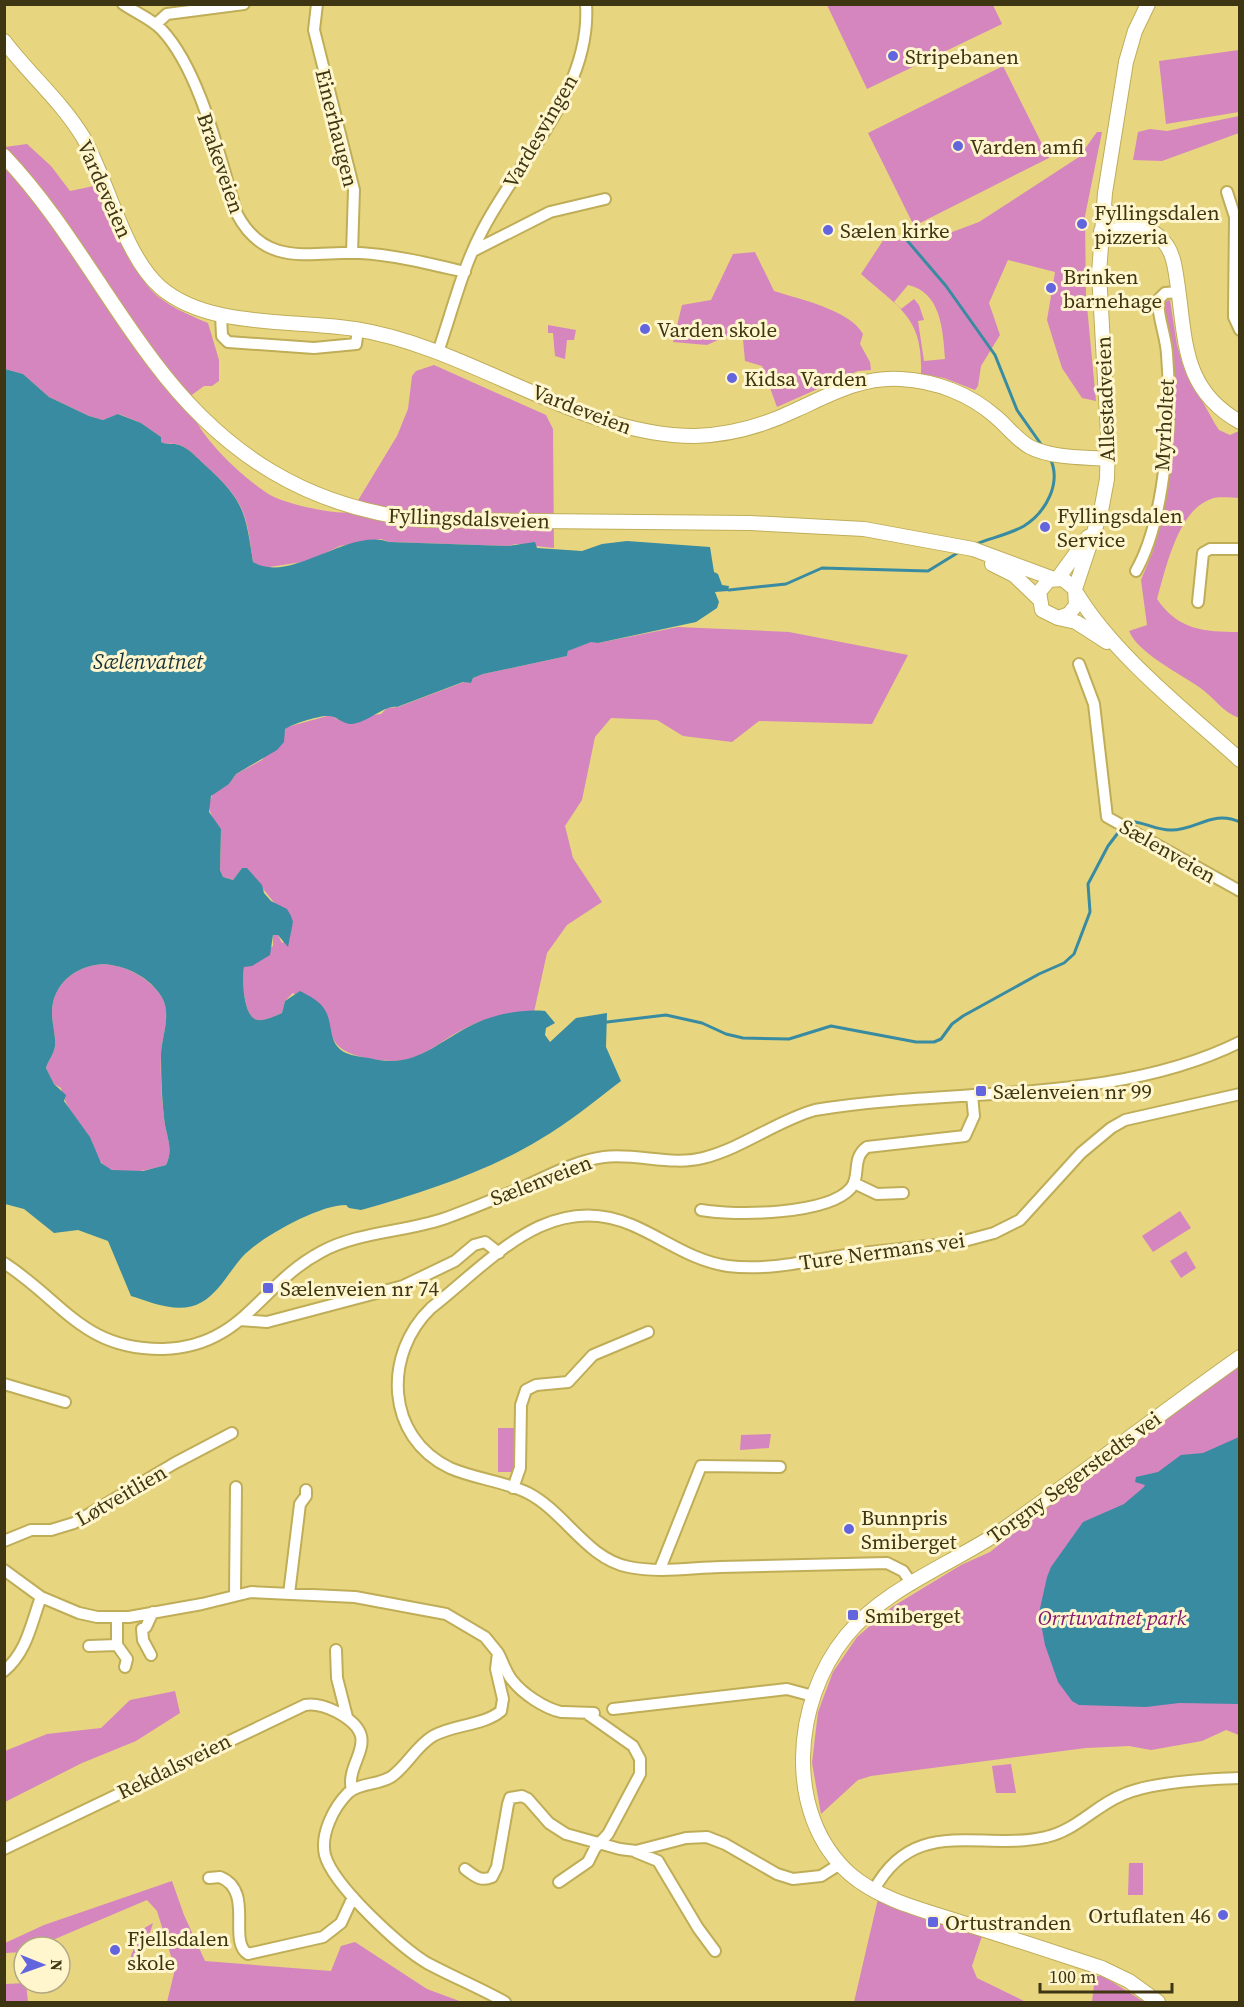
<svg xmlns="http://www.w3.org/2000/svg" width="1244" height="2007" font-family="'Source Serif 4',serif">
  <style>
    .green { fill: #d586bf; fill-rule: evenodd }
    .water { fill: #388ba1; fill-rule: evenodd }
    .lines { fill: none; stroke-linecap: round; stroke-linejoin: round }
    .stream { stroke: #388ba1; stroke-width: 3 }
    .minor-casing { stroke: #bfad58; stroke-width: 14 }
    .major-casing { stroke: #bfad58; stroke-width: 16 }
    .minor { stroke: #fff; stroke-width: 10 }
    .major { stroke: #fff; stroke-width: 14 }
    .poi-dot { fill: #6265de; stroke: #fff6cd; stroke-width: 2 }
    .labels { text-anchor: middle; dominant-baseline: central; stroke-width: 6; stroke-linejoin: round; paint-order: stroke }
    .poi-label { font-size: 21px; fill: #3e3612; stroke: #fff6cd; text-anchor: start }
    .street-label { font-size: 21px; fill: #3e3612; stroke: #fff6cd }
    .park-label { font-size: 21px; font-style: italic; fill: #871671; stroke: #fff6cd }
    .water-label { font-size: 22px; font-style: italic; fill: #19333b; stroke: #fff6cd }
  </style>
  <rect width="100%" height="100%" fill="#e7d580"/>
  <!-- green -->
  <path class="green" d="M827 5H993L1002 24 867 89Z
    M1239 50V112L1166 124 1159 61Z
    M1003 66 1049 158 914 226 868 133Z
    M1239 116V133L1162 161 1133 160 1138 132 1150 129 1167 131Z
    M1097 132H1102L1085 216 1086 296 1096 401 1082 398 1062 368 1047 320 1055 272 1008 260 989 303 1000 335 981 366 978 386 975 390 944 378 921 374C923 317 900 309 861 274L886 236 928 241 979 222 1079 157ZM908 285C941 292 943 330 945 359L924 361 918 321 924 320 919 305 914 299 901 309 894 302Z
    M27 144 51 166 70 191 94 186C111 218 128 263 151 290 165 305 189 315 208 323L219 360V381L212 386H204L189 397C187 428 245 480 270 495 286 504 334 515 351 512L397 436 408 409 412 376 416 371 434 365 546 415 553 429 554 548 516 544 508 546 389 542 381 539 340 546 309 561 263 568 253 562C246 510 244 501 205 465 197 458 189 448 179 445 173 443 167 445 161 442V437L141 423 119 414 103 420 89 416 49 397 23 374 5 369V147Z
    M755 252 774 291C799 299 850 310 863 334L860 344 870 362 871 370 858 371 777 407 762 366 745 361 742 329 707 345 673 342 682 305 711 300 733 254Z
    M1170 300 1177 345 1183 366 1215 424 1219 430 1230 435 1239 431 1240 498C1231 498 1219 496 1211 499 1178 510 1166 568 1157 599 1178 630 1204 632 1239 632V718C1222 712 1214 697 1199 687 1179 673 1138 653 1129 631L1147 625 1141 580 1153 551 1159 527 1171 437 1172 356 1164 304 1165 301Z
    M548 325 576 330 574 340H567L565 359 555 356 553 333H548Z
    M678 627 789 632 908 655 872 724 759 721 732 742 683 736 657 720 611 718 595 737 582 800 565 826 573 858 602 902 567 925 547 953 534 1012C514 1014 495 1015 476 1023 424 1046 423 1072 358 1056 339 1051 329 1040 329 1020L293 993 285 1001 282 1013C275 1016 265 1021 258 1020 243 1018 242 979 244 967L273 946V935H278L282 943 288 938 293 922C274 904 262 888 247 868H242L233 880 223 877 220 870 221 829 214 822 208 806 213 793 229 784 236 774 262 760 287 727 331 715 336 719 381 714 387 708 398 707 464 682 471 683 473 678 483 674 567 656 568 651 591 641 598 643Z
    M104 964C125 966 145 975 159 993 174 1012 161 1036 161 1056 160 1078 162 1103 165 1125 168 1140 173 1151 166 1165 147 1170 115 1180 100 1161 95 1154 94 1144 89 1136 78 1119 65 1108 61 1088L54 1084 46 1068C48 1061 54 1054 55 1046 56 1036 52 1024 52 1013 52 984 76 965 104 964Z
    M1180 1211 1191 1228 1153 1252 1142 1236Z
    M1186 1251 1196 1268 1181 1278 1170 1261Z
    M1239 1365V1735L1226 1730 1202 1741 1151 1750 1129 1746 1086 1748 871 1776 858 1780 821 1814 812 1763 818 1712 833 1672 857 1637 892 1607 961 1565 990 1552 1037 1514Z
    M498 1428H516L515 1472H498Z
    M771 1434 769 1448 740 1450 741 1435Z
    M175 1691 180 1713 136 1741 82 1763 5 1802V1751L47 1734 101 1728 130 1700Z
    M1011 1764 1016 1793H996L992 1766Z
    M1129 1863H1143V1895H1128Z
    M172 1881 184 1915 205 1961 331 1971 341 1946 355 1942 427 1989 462 2002H167L175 1969 157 1911 147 1900 36 1947H24V1952L5 1953V1943L44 1925Z
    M878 1899 982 1936 972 1966 977 1978 1026 2002H854Z
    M153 1923 144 1952 129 1961 134 1948V1934Z
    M1095 1976H1103L1144 2002H1092Z
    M26 1983 28 2002H5V1984Z"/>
  <!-- water -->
  <path class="water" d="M5 369 23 374 49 397 89 416 103 420 118 414 141 423 161 437V442C167 445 173 443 179 445 189 448 197 458 205 465 244 501 245 510 253 562 290 585 349 527 389 542L508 546 535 542 537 548 582 551 602 544 627 541 710 547 714 572 718 574 722 585 729 586 728 591 715 592 719 602 717 608 696 622 598 643 591 642 568 651 567 656 483 674 473 678 471 683 463 682 397 707C386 704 367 723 351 724 343 724 336 716 329 716 320 715 292 724 285 729L284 742 277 750 236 774 229 784 211 796 209 812 221 829 220 870 223 877 233 880 242 868H247L262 885 264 893 271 901 287 909 291 916 293 922 288 947 278 935H273L270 955 252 966 244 967C242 979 243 1018 258 1020 265 1021 275 1016 282 1013L285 1001 300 991C309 996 319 1000 325 1010 334 1025 327 1044 346 1053 353 1056 362 1057 369 1058 415 1070 435 1043 474 1024 495 1014 522 1009 545 1011L555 1023 546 1028 545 1035 550 1042 576 1018 607 1013 606 1047 621 1081C595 1101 568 1123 539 1140 486 1172 421 1193 361 1210L349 1208 346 1205C319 1205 265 1235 245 1254 231 1268 220 1292 202 1302 180 1315 153 1303 131 1296L108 1241 78 1230 54 1233 24 1209 5 1204ZM104 964C125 966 146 975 159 993 174 1012 161 1036 161 1056 161 1078 162 1103 165 1125 168 1140 173 1151 166 1165L143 1171 112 1170 101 1163 90 1137 64 1101 66 1095 54 1084 46 1068C48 1061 54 1054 55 1046 56 1036 52 1024 52 1013 52 984 76 965 104 964Z
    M1239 1437V1704L1179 1703 1146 1707 1079 1705 1072 1701 1058 1682 1045 1645 1039 1613 1047 1577 1051 1567 1083 1522 1124 1504 1144 1487 1145 1485 1135 1482 1136 1477 1158 1472 1181 1455 1203 1453Z"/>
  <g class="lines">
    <!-- stream -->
    <path class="stream" d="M905 238 946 286 995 355 1017 410 1043 447
      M976 544C991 538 1010 534 1024 526 1046 512 1062 483 1050 458
      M729 590 786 584 822 568 928 571 959 552
      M607 1022 666 1015 702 1023 726 1034 743 1038 789 1039 831 1026 916 1042H934L941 1039 952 1024 963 1016 1039 974 1064 963 1074 954 1090 912 1088 884 1108 846 1127 821C1142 821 1156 830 1170 830 1196 831 1212 809 1240 822"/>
    <!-- minor casing -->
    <g class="minor-casing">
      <path id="minor" d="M123 4C136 13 152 19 162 30 201 72 220 160 237 214 266 269 312 251 360 253 395 255 431 264 465 272
        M317 4 314 30 354 190 352 253
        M156 24 167 14 244 4
        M1227 192 1235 217 1234 317 1240 330
        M473 251 550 212 605 199
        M221 315 222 336 228 342 314 348 356 344 358 329
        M438 352C452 312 462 269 482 231 518 160 592 90 586 4
        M1136 571C1166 518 1172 415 1167 354 1166 336 1158 319 1158 300L1165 293 1179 292
        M1198 602 1203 553 1210 549H1240
        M1079 664 1094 704 1107 817 1240 891
        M854 1183 877 1194 903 1193
        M701 1210C734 1216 828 1215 851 1188 861 1176 851 1158 867 1147L965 1136 974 1116 972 1095
        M4 1263C63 1301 83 1350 163 1349 243 1347 259 1285 321 1252 357 1232 404 1232 443 1219 469 1210 494 1199 519 1189 546 1177 574 1161 604 1157 637 1153 671 1166 703 1158 743 1148 776 1121 815 1110 953 1087 1114 1105 1240 1042
        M240 1320 267 1322 403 1286 455 1261 474 1245 485 1242 499 1253
        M4 1384 65 1402
        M513 1488 520 1468 521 1405 526 1390 536 1385 568 1382 593 1355 648 1332
        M4 1541 31 1530H51L74 1523 175 1463 232 1433
        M660 1569 701 1466 780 1467
        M4 1570 41 1597 79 1613 97 1617H129L202 1604 251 1592 355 1597 446 1614 485 1637 498 1653 496 1669 503 1699 501 1711C483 1726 454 1724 433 1736 416 1746 407 1766 391 1777 378 1785 359 1783 348 1793 334 1807 320 1834 325 1855 333 1885 400 1947 427 1963 453 1977 480 1988 505 2002
        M912 1584 903 1571 887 1563C832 1564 775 1566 720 1567 690 1568 658 1573 629 1567 587 1559 565 1512 528 1493 504 1481 475 1479 450 1468 385 1437 383 1354 431 1308 491 1261 549 1189 632 1225 665 1239 692 1261 728 1266 767 1271 808 1261 846 1255 885 1250 925 1247 964 1241L994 1233 1020 1220 1081 1153 1111 1128 1125 1120 1240 1094
        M235 1594 236 1487
        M289 1594 300 1504 306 1496V1490
        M117 1618V1645L127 1659 125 1667
        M89 1646 117 1645
        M336 1650 337 1678 347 1717
        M498 1653C503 1662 506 1673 512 1680 523 1694 544 1708 561 1712
        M151 1655 143 1640 142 1629 146 1627 153 1612
        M4 1671C27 1652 31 1624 41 1597
        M613 1709 787 1689 813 1696
        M563 1712 594 1713
        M4 1849 305 1705C316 1703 327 1707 337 1712 387 1739 344 1760 352 1790
        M636 1852 658 1861 698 1928 715 1951
        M465 1869C475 1876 480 1882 492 1877L497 1867 508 1804 510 1798 522 1796 528 1799 549 1823 566 1834 620 1849 636 1851 686 1838 707 1837 725 1844 777 1874 793 1879 821 1876 840 1864
        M209 1878 220 1877C255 1891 227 1941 248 1954L323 1937 341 1923 353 1897
        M559 1882 588 1862 595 1848 608 1834 640 1774V1759L633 1746 589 1715
        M874 1890C915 1814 981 1852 1046 1837 1075 1831 1095 1806 1122 1795 1150 1782 1208 1779 1240 1778"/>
    </g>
    <!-- major casing -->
    <g class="major-casing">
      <path id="major" d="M4 41C29 74 61 101 83 137 108 181 123 254 160 287 208 329 294 319 355 329 471 347 578 436 695 436 730 435 765 425 796 410 829 395 863 376 901 379 936 381 970 394 996 417 1008 427 1017 440 1030 447 1051 458 1084 457 1108 459
        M4 156C63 218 102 294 154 362 223 454 307 508 423 520L750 523 864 529 973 549 1054 579
        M1103 209C1122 221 1150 224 1164 242 1173 252 1175 267 1177 281 1186 339 1181 389 1240 422
        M1101 231 1139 229
        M992 564 1014 575 1038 598
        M1058 578 1088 537
        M1075 589 1063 579 1049 580 1039 592 1042 610 1058 618 1069 614 1076 605 1075 589 1101 511 1107 479 1108 433 1099 273 1105 193 1126 62 1135 31 1148 4
        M1077 594C1116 657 1185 710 1240 760
        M1058 618 1076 622 1107 642
        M1158 2002 1129 1981 1102 1968C1056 1953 1011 1938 966 1924 927 1911 881 1901 850 1874 783 1814 793 1701 846 1636 885 1588 950 1565 1001 1531 1082 1475 1159 1414 1240 1357"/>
    </g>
    <!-- minor -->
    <use href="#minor" class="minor"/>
    <!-- major -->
    <use href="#major" class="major"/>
  </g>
  <!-- markers -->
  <g class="poi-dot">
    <circle cx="893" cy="56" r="6"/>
    <circle cx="958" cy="146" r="6"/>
    <circle cx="1082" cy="224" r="6"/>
    <circle cx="828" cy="230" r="6"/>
    <circle cx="1051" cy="288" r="6"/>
    <circle cx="645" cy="329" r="6"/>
    <circle cx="732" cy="378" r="6"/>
    <circle cx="1045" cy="527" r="6"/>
    <rect x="975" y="1085" width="12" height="12" rx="3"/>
    <rect x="262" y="1282" width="12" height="12" rx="3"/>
    <circle cx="849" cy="1529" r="6"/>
    <rect x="847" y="1609" width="12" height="12" rx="3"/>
    <circle cx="1223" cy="1915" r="6"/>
    <rect x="927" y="1916" width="12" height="12" rx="3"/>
    <circle cx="115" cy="1950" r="6"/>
  </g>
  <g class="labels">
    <!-- poi labels -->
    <g class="poi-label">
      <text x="905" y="56">Stripebanen</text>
      <text x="970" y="146">Varden amfi</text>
      <text x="1094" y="212">Fyllingsdalen<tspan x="1094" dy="24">pizzeria</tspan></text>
      <text x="840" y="230">Sælen kirke</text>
      <text x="1063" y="276">Brinken<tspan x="1063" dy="24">barnehage</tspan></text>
      <text x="657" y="329">Varden skole</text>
      <text x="744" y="378">Kidsa Varden</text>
      <text x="1057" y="515">Fyllingsdalen<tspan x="1057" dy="24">Service</tspan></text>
      <text x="993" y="1091">Sælenveien nr 99</text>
      <text x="280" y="1288">Sælenveien nr 74</text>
      <text x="861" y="1517">Bunnpris<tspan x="861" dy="24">Smiberget</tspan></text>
      <text x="865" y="1615">Smiberget</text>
      <text x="1211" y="1915" text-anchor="end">Ortuflaten 46</text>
      <text x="945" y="1922">Ortustranden</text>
      <text x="127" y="1938">Fjellsdalen<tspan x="127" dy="24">skole</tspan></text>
    </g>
    <!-- street labels -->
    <g class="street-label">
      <text transform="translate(337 128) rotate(76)">Einerhaugen</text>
      <text transform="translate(540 131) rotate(-60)">Vardesvingen</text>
      <text transform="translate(221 163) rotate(71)">Brakeveien</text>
      <text transform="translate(105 189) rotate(66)">Vardeveien</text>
      <text transform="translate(1105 399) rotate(-92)">Allestadveien</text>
      <text transform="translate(582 409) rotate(21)">Vardeveien</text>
      <text transform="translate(1164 425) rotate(-87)">Myrholtet</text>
      <text transform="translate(469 518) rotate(2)">Fyllingsdalsveien</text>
      <text transform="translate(1168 851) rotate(30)">Sælenveien</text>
      <text transform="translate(541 1180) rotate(-21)">Sælenveien</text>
      <text transform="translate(882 1251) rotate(-8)">Ture Nermans vei</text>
      <text transform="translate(1074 1477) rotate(-36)">Torgny Segerstedts vei</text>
      <text transform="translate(121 1495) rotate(-30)">Løtveitlien</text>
      <text transform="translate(174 1766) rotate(-26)">Rekdalsveien</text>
    </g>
    <!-- park labels -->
    <g class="park-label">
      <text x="1112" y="1617">Orrtuvatnet park</text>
    </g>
    <!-- water labels -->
    <g class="water-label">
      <text x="148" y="661">Sælenvatnet</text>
    </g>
  </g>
  <!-- border -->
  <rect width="1244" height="2007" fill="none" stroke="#3e3612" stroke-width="12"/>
  <!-- north arrow -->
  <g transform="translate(42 1965) rotate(91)"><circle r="28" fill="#fff6cd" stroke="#b2a982" stroke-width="1.5"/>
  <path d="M0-4.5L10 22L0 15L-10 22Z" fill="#6265de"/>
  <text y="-9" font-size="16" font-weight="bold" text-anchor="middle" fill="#3e3612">N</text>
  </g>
  <!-- scale -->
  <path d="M1040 1983v9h132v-9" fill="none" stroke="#3e3612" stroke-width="3"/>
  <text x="1049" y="1983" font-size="18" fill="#3e3612" stroke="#fff6cd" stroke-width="4.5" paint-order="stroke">100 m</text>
</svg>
